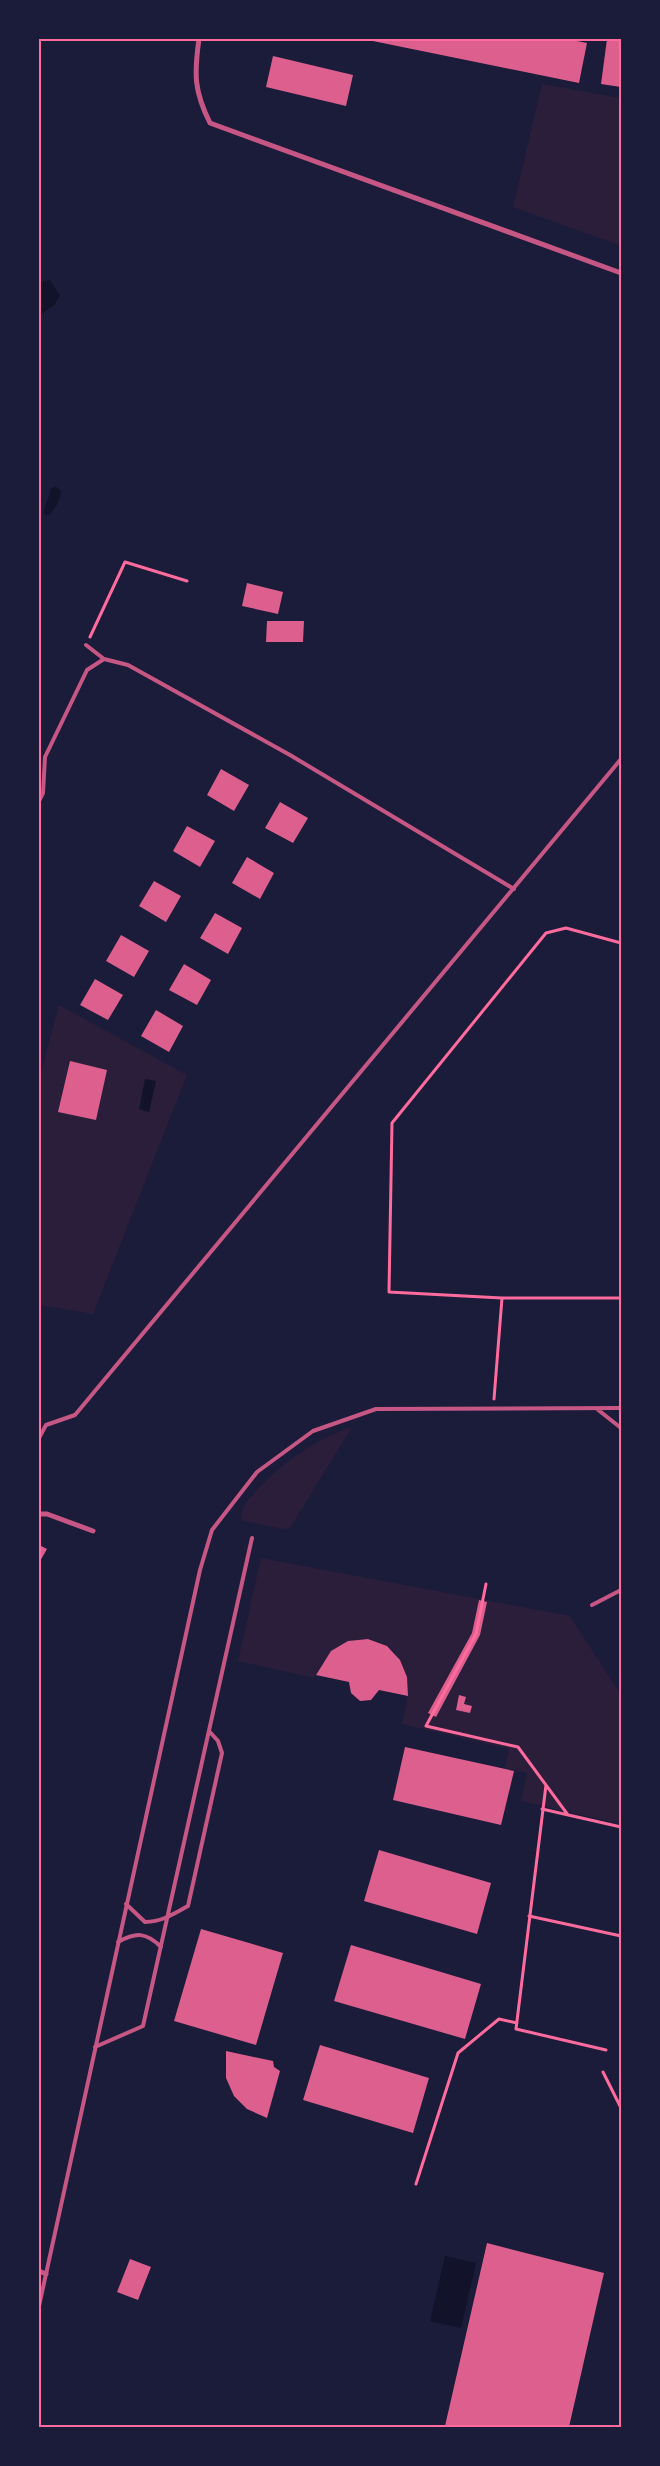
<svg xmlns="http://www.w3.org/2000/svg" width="660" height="2466" font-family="Barlow,sans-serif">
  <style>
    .green { fill: #2a1e3b }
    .water { fill: #12122b }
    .building { fill: #dd5f8e }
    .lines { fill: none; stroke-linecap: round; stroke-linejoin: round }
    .path { stroke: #ff6b9d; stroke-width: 3 }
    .service { stroke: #c65784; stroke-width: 4 }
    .minor { stroke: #c65784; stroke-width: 5 }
    .neatline { fill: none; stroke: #ff6b9d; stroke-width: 2 }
  </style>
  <rect width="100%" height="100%" fill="#1b1b3a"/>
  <!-- green -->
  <path class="green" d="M542 84 621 98V246L513 207Z
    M59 1005 187 1075 93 1314 39 1305V1080Z
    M352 1427 290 1528 282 1529 244 1521 241 1518C241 1506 249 1499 256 1491 283 1462 314 1440 352 1427Z
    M261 1558 570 1616 621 1695V1824L521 1801 527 1773 505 1768 509 1749 402 1724C405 1709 411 1691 406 1675 390 1622 334 1632 314 1678L238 1661Z"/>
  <!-- water -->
  <path class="water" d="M50 280 60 296 54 305 39 316V286L40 282Z
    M55 486 61 491C60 500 56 509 48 515L44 514C43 505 50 500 50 490Z
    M145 1079 156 1081 149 1112 139 1109Z
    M445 2256 476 2263 461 2328 430 2321Z"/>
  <!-- building -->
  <path class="building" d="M363 39H567L587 43 579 83Z
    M607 39H621V87L601 84Z
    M273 56 353 75 346 106 266 87Z
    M247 583 283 592 278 614 242 606Z
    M267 621H304L303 642H266Z
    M221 769 249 785 234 811 207 795Z
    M280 802 308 818 293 843 265 828Z
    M187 826 215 841 200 867 173 851Z
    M247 857 274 873 260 899 232 883Z
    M154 881 181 896 166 922 139 906Z
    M215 913 242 928 228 954 200 938Z
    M121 935 149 951 134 977 106 961Z
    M184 964 211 980 197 1005 169 990Z
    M95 979 123 995 108 1020 80 1005Z
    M156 1010 183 1026 169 1052 141 1036Z
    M70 1061 107 1070 96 1120 58 1112Z
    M39 1545 47 1549 39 1563Z
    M479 1600 487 1602 480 1635 436 1717 428 1713 472 1633Z
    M368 1639 387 1646 400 1660 407 1677 408 1696 379 1690 371 1700 360 1701 351 1693 349 1682 316 1675 331 1651 348 1641Z
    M459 1695 466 1697 464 1704 472 1706 470 1713 456 1710Z
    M405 1747 514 1771 501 1825 393 1800Z
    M379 1850 491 1883 477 1934 364 1901Z
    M201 1929 283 1953 256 2045 174 2021Z
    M351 1945 481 1984 465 2039 334 2001Z
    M320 2045 429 2078 413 2133 303 2100Z
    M226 2051 273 2061 274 2067 280 2071 267 2118 247 2109 234 2096 226 2078Z
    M487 2243 604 2273 569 2427 445 2426Z
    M130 2259 151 2267 138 2300 117 2292Z"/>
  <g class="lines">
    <!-- path -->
    <path class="path" d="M90 637 125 562 187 581
      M502 1298H621
      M494 1399 502 1298 389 1292 392 1123 546 933 566 928 621 943
      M486 1584 476 1634 426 1726 518 1747 568 1815
      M546 1785 516 2029 606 2050
      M542 1809 621 1827
      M529 1916 621 1936
      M603 2072 621 2108
      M416 2184 458 2053 499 2019 517 2023"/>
    <!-- service -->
    <path class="service" d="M86 645 104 659
      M39 801 43 793 45 757 87 670 104 659 128 665 290 755 514 889
      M597 1409 621 1428
      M39 1438 46 1425 75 1415 621 759
      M592 1605 621 1590
      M126 1904 145 1922C161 1922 174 1914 188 1906L222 1753 218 1741 209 1731
      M118 1942C136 1932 146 1932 161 1947
      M95 2047 143 2026 252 1538
      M39 2306 200 1570 212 1530 257 1472 313 1431 376 1409 621 1408"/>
    <!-- minor -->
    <path class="minor" d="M199 39C194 74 194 91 210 123L621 273
      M39 1514H47L93 1531
      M39 2271 46 2274"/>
  </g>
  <!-- border -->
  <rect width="660" height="2466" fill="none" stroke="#1b1b3a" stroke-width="80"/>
  <rect x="40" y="40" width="580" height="2386" class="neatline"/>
</svg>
